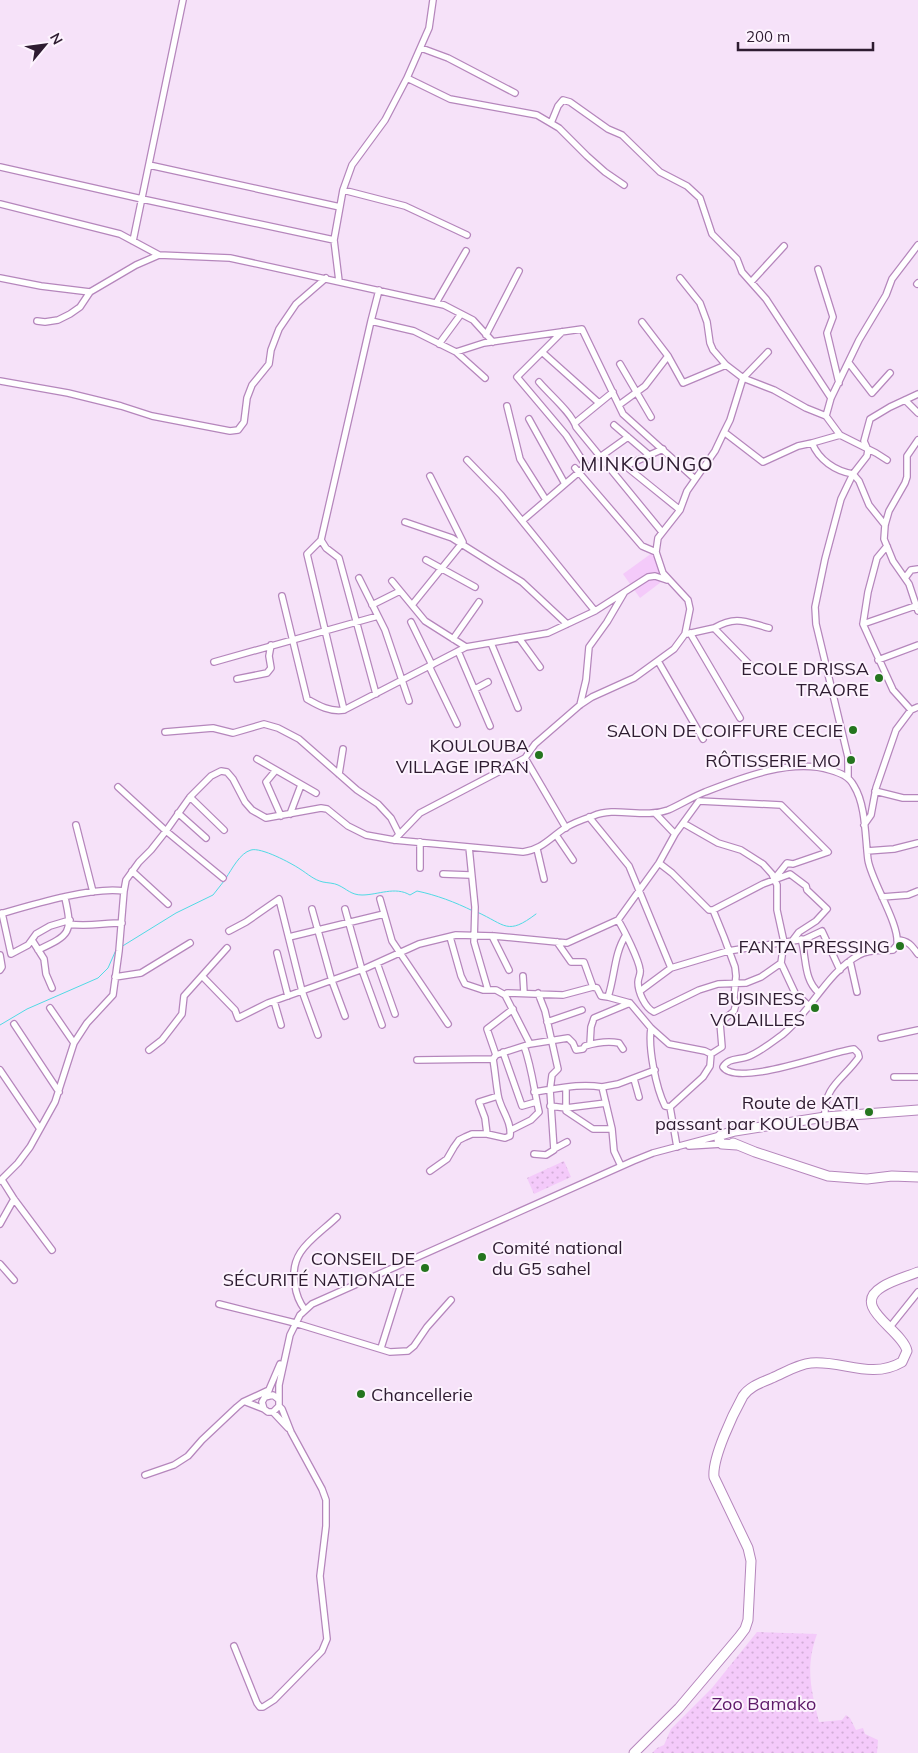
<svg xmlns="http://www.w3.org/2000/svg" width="918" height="1753" font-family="Mulish,sans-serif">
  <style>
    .grass { fill: #f4cafa }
    .park { fill: url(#park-dots) }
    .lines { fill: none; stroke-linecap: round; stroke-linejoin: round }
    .stream { stroke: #51dae4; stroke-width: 1 }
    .minor-casing { stroke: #b586bc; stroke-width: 8 }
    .highway-casing { stroke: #b586bc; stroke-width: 11 }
    .minor { stroke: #fff; stroke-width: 5.5 }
    .highway { stroke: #fff; stroke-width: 9 }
    .poi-dot { fill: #24751e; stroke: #fdf3fe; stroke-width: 2 }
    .labels { text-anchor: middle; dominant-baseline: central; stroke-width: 4; stroke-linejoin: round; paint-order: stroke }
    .poi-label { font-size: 18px; fill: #2e1c31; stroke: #fdf3fe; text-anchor: end }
    .park-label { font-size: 18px; fill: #5d1868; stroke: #fdf3fe }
    .quarter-label { font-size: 20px; letter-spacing: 1px; fill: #2e1c31; stroke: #fdf3fe }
  </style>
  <defs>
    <pattern id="park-dots" width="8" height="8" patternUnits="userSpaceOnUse" patternTransform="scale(1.25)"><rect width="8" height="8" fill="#f4cafa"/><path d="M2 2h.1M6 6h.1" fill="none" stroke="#d2add7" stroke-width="1.8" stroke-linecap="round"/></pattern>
  </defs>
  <rect width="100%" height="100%" fill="#f6e2f9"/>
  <!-- grass -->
  <path class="grass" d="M652 553 669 576 640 598 623 574Z"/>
  <!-- park -->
  <path class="park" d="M564 1161 571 1177 534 1194 527 1178Z
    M757 1632 817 1634C805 1668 811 1689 819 1722L842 1720 846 1715 850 1718 856 1730 863 1728 865 1734 878 1740 877 1753H652L657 1748 664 1745 671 1729 712 1688Z"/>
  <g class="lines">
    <!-- stream -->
    <path class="stream" d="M226 878C232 869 240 853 251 850 261 847 291 863 300 869 308 874 314 880 323 882 328 883 334 883 338 885 347 889 351 895 362 895 378 895 395 886 410 895L417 891C436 895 455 902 473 911
      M477 912C506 925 507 936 536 914
      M121 947 176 913 213 895 224 881
      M0 1025 27 1009 98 978 108 968 116 950"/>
    <!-- minor casing -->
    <g class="minor-casing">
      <path id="minor" d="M421 48 448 58 515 93
        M407 78 450 99 537 115 559 128 587 156 605 172 624 185
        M551 123 558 106 563 100 570 102 608 129 622 135 660 172 687 186 700 198 712 234 737 259 742 272 766 299 831 398
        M149 165 340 207
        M0 167 142 199 334 240
        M343 190 405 206 467 235
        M0 204 120 234 159 255
        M133 241 183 0
        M818 269 833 317 827 333 839 383
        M0 278 41 286 90 292
        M680 278 700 303 707 322 710 343 713 350 726 365 743 378 774 390 806 408 826 416
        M339 281 334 240 343 190 352 165 385 120 407 78 429 28 433 0
        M751 282 784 246
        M917 284 918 283
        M436 303 466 251
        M37 321 45 322 58 320 70 314 80 307 90 292 136 265 159 255 230 258 444 305 473 320 493 342
        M371 321 414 331 456 352 485 378
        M642 322 668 356 683 383 726 365
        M486 335 519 271
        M439 344 461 314
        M456 352 484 343 582 329 623 414 695 479
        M542 352 599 403
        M849 363 872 393 890 373
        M620 364 651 417
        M0 381 68 393 121 406 152 416 230 431 238 430 244 422 247 398 252 385 269 364 271 350 279 329 296 304 326 278
        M539 382C549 394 572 413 576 427L662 532
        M905 400 918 413
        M619 405 645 386 668 356
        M507 406 520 459 546 500
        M529 419 565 484
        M575 423 613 392
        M614 425 649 455
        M724 432 730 420 743 378 768 352
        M918 440 907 456V477L905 483 889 511 885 525 884 539 893 561 909 584 918 611
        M812 443 840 435
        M600 457 628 437
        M467 460 501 495 595 611
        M887 460 876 453 840 435 826 416 831 398 859 340 886 295 892 279 918 245
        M630 464 663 449
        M575 468 642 546 656 552
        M628 468 680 510
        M522 521 586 466 566 435 517 377 562 332
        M405 522 452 538 522 582 567 624
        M321 540 307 554 344 710
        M887 546 877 558 868 592 863 624 893 690 911 710
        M426 560 475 587
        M359 578 385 630 409 701
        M905 578 911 570 918 569
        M392 581 425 621 466 647
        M282 596 307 699C319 706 330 712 344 710L466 647 548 633 595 611 648 577 655 576 667 580
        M372 605 400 591
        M412 605 463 542 430 476
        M411 622 432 665
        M863 624 918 605
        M714 628C736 615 746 622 769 628
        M690 633 740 718
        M687 634 714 628 751 666
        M519 638 540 667
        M453 639 479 602
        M491 643 518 708
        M458 651 490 726
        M878 660 918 645
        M658 661 703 739
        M214 662 378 616
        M429 666 457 724
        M237 679 267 673 271 668 269 656 271 645
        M475 689 488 682
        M376 694 339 558 326 548 321 540 371 321 379 290
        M580 705 586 680 589 647 607 622 624 593
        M165 732 213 728 233 733 264 724 278 728 299 739 357 790 378 804 391 818 399 834
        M525 758 566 828
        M257 759 316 793
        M276 770 266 782 281 816
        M339 774 343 749
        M848 777V757L816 624 815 607 825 559 841 499 853 474 867 456 868 450 864 441 870 419 890 407 918 394
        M118 787 166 831 223 878
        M875 791 903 798H918
        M190 797 224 830
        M178 813 206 838
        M655 813 675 834
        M290 814 301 785
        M589 817 629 866 671 968
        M683 823 718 843 741 850 763 864 772 874 777 885V910L784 942 781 963 795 993 809 1006
        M76 825 93 892
        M864 825 871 815 876 788 896 730 911 710 918 707
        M556 835 573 860
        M394 840 420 813 525 758 535 744 580 705 592 697 634 678 674 649 685 634 690 609 688 600 663 573 656 552 658 538 680 510 687 491 715 451 724 432 763 462 798 446 812 443C819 460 835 471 853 474L859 481 869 505 885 525
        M420 842V868
        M469 847 475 907 474 942 488 990
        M537 849 544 879
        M867 851 894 849 918 843
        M659 863 672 873 709 910H713L763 884 790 874 806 886 807 890 827 909 816 921 799 932 793 940
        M132 871 168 904
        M443 874 470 875
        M882 897 908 895 918 891
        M380 899 392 941 448 1024
        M312 909 332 981 345 1016
        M345 909 362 970 382 1025
        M2 913 11 954 28 945 36 934 50 926 70 920
        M0 914C31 905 93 886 124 891
        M618 920C624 930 639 960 640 970 641 974 638 978 638 982 638 992 645 1008 654 1012L699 990 718 984 746 983 761 977 781 963
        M69 924C86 927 104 923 122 923
        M229 931 246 922 279 899 302 991 318 1035
        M626 935C614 953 615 976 608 997L630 1003 651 1028 669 1044 705 1051 711 1054
        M492 936 509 970
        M289 937 384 914
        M450 937 461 976 465 984 483 990H496L505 995 530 1044
        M801 939C807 958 803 979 819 993
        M32 940 44 959 46 974 52 988
        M897 940C908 940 912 946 918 954
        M557 942 571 962H584L593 987
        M38 950C70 935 73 933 65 898
        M277 953 288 996
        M0 955 2 967 0 970
        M850 961 857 992
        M377 963 395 1014
        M202 976 235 1010 238 1018 268 1003 366 968 419 944 456 935 494 936 567 943 618 920 659 863 675 834 699 801 781 805 828 852 793 864 787 863 775 878
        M523 976 524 993
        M115 977 141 973 190 943
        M640 991 671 968 728 951 805 939 822 931 840 970
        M505 995 507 993 563 995 593 987 597 988 601 996 608 997
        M274 1001 281 1025
        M50 1008 74 1043
        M547 1022 582 1010
        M14 1024 59 1092
        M651 1028C648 1048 656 1088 665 1106L670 1107
        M881 1038 918 1030
        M590 1044 591 1027 594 1018 630 1003
        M149 1050 162 1040 182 1014 184 996 227 948
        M503 1052 522 1106 536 1102
        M711 1054 722 1047 720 1023 734 1011 736 1004 734 998 736 976 735 967 724 937 713 910
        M496 1055 530 1044 568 1038 573 1043 576 1050 583 1049 585 1046C595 1043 609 1041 619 1043L623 1049
        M417 1060 493 1059
        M0 1070 40 1129
        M894 1077H918
        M634 1079 639 1097
        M566 1088V1108L606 1103
        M534 1092C557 1089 579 1083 602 1087
        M550 1106 566 1108V1111L593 1129H612L614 1151 621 1166
        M612 1129 602 1087 618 1084 655 1070
        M511 1130 531 1120 539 1112C534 1090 532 1068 524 1046
        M487 1134 485 1118 479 1102 498 1096
        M689 1146 722 1144
        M677 1147 670 1107 703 1077 710 1066 711 1054
        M554 1149 567 1142
        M534 1154 546 1155 554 1150 550 1090 552 1075 558 1069 545 1011 538 993
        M430 1171 447 1159 454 1147 459 1140 465 1137 472 1134H487L505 1138 510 1136C512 1121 500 1109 498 1095 496 1083 495 1071 493 1059L496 1055 487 1029 513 1009
        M2 1180 14 1199 52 1250
        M0 1181 18 1163 30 1147 55 1102 74 1043 87 1023 113 995 119 951 124 891 126 880 139 862 151 850 166 831 190 797 211 776 221 771 227 772 233 779 245 802 252 810 266 818 321 808 327 809 348 826 366 835 394 840 523 852C541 850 551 837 565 828 573 823 584 819 593 816 616 806 643 819 668 810 680 805 692 797 705 792 741 778 791 758 830 770 840 773 849 776 854 786 866 805 865 837 868 860 872 883 900 924 897 945L893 950C882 951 869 949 859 955 826 973 811 1012 782 1035 772 1042 759 1053 747 1057 738 1060 728 1058 723 1067 737 1088 832 1051 854 1049L858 1053 859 1057C844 1079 823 1086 825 1117
        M0 1224 14 1199
        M0 1264 14 1280
        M219 1304 295 1323 390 1352 408 1351 414 1346 427 1327 451 1300
        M305 1310C299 1302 296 1294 295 1285 288 1251 315 1238 337 1217
        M890 1327 918 1292
        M381 1348 403 1278
        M268 1392 280 1364
        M278 1399 273 1395 265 1397 262 1402 264 1409 268 1412H273L279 1406V1385L290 1335 300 1315 312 1304 633 1161 653 1153 721 1135
        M246 1402 264 1409
        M273 1412 288 1428
        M145 1475 174 1465 188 1456 202 1440 237 1407 243 1402 269 1390
        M234 1646 257 1703 260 1707H263L274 1700 322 1651 327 1639 320 1576 326 1526V1500L322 1489 291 1432 282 1409 279 1406"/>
    </g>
    <!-- highway casing -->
    <g class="highway-casing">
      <path id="highway" d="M733 1143 755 1152 828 1176 867 1179 892 1176 918 1177
        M737 1145 722 1144C719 1141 718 1138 721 1135L735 1131 825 1117 918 1110
        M634 1753 679 1708 739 1637 745 1629 748 1620 751 1561 748 1548 714 1477C712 1458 733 1414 743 1396 750 1386 761 1383 772 1378 784 1373 798 1364 811 1363 842 1360 871 1380 902 1362L907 1351C903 1330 849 1307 882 1287 893 1280 906 1277 918 1272"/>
    </g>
    <!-- minor -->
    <use href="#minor" class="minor"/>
    <!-- highway -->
    <use href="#highway" class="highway"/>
  </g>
  <!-- markers -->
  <g class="poi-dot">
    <circle cx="879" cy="678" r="5"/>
    <circle cx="853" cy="730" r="5"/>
    <circle cx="539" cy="755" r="5"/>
    <circle cx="851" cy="760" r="5"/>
    <circle cx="900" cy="946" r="5"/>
    <circle cx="815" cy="1008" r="5"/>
    <circle cx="869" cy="1112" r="5"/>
    <circle cx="482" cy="1257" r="5"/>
    <circle cx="425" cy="1268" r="5"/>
    <circle cx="361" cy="1394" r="5"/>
  </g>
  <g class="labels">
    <!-- poi labels -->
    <g class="poi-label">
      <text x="869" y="668">ECOLE DRISSA<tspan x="869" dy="21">TRAORE</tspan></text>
      <text x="843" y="730">SALON DE COIFFURE CECIE</text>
      <text x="529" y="745">KOULOUBA<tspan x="529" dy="21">VILLAGE IPRAN</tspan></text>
      <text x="841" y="760">RÔTISSERIE MO</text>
      <text x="890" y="946">FANTA PRESSING</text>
      <text x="805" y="998">BUSINESS<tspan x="805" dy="21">VOLAILLES</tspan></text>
      <text x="859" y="1102">Route de KATI<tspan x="859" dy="21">passant par KOULOUBA</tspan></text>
      <text x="492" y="1247" text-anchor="start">Comité national<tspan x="492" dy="21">du G5 sahel</tspan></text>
      <text x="415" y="1258">CONSEIL DE<tspan x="415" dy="21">SÉCURITÉ NATIONALE</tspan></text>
      <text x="371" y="1394" text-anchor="start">Chancellerie</text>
    </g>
    <!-- park labels -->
    <g class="park-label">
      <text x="764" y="1703">Zoo Bamako</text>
    </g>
    <!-- quarter labels -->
    <g class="quarter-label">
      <text x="647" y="463">MINKOUNGO</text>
    </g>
  </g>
  <!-- north arrow -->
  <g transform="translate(45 45) rotate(61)" stroke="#fdf3fe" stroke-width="4" paint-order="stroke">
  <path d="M0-4L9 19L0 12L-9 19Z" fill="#2e1c31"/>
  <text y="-8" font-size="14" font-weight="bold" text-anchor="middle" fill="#2e1c31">N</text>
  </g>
  <!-- scale -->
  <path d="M738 42v8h135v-8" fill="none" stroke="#2e1c31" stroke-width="2.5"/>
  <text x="746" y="42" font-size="15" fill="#2e1c31" stroke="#fdf3fe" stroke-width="4" paint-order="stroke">200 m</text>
</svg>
